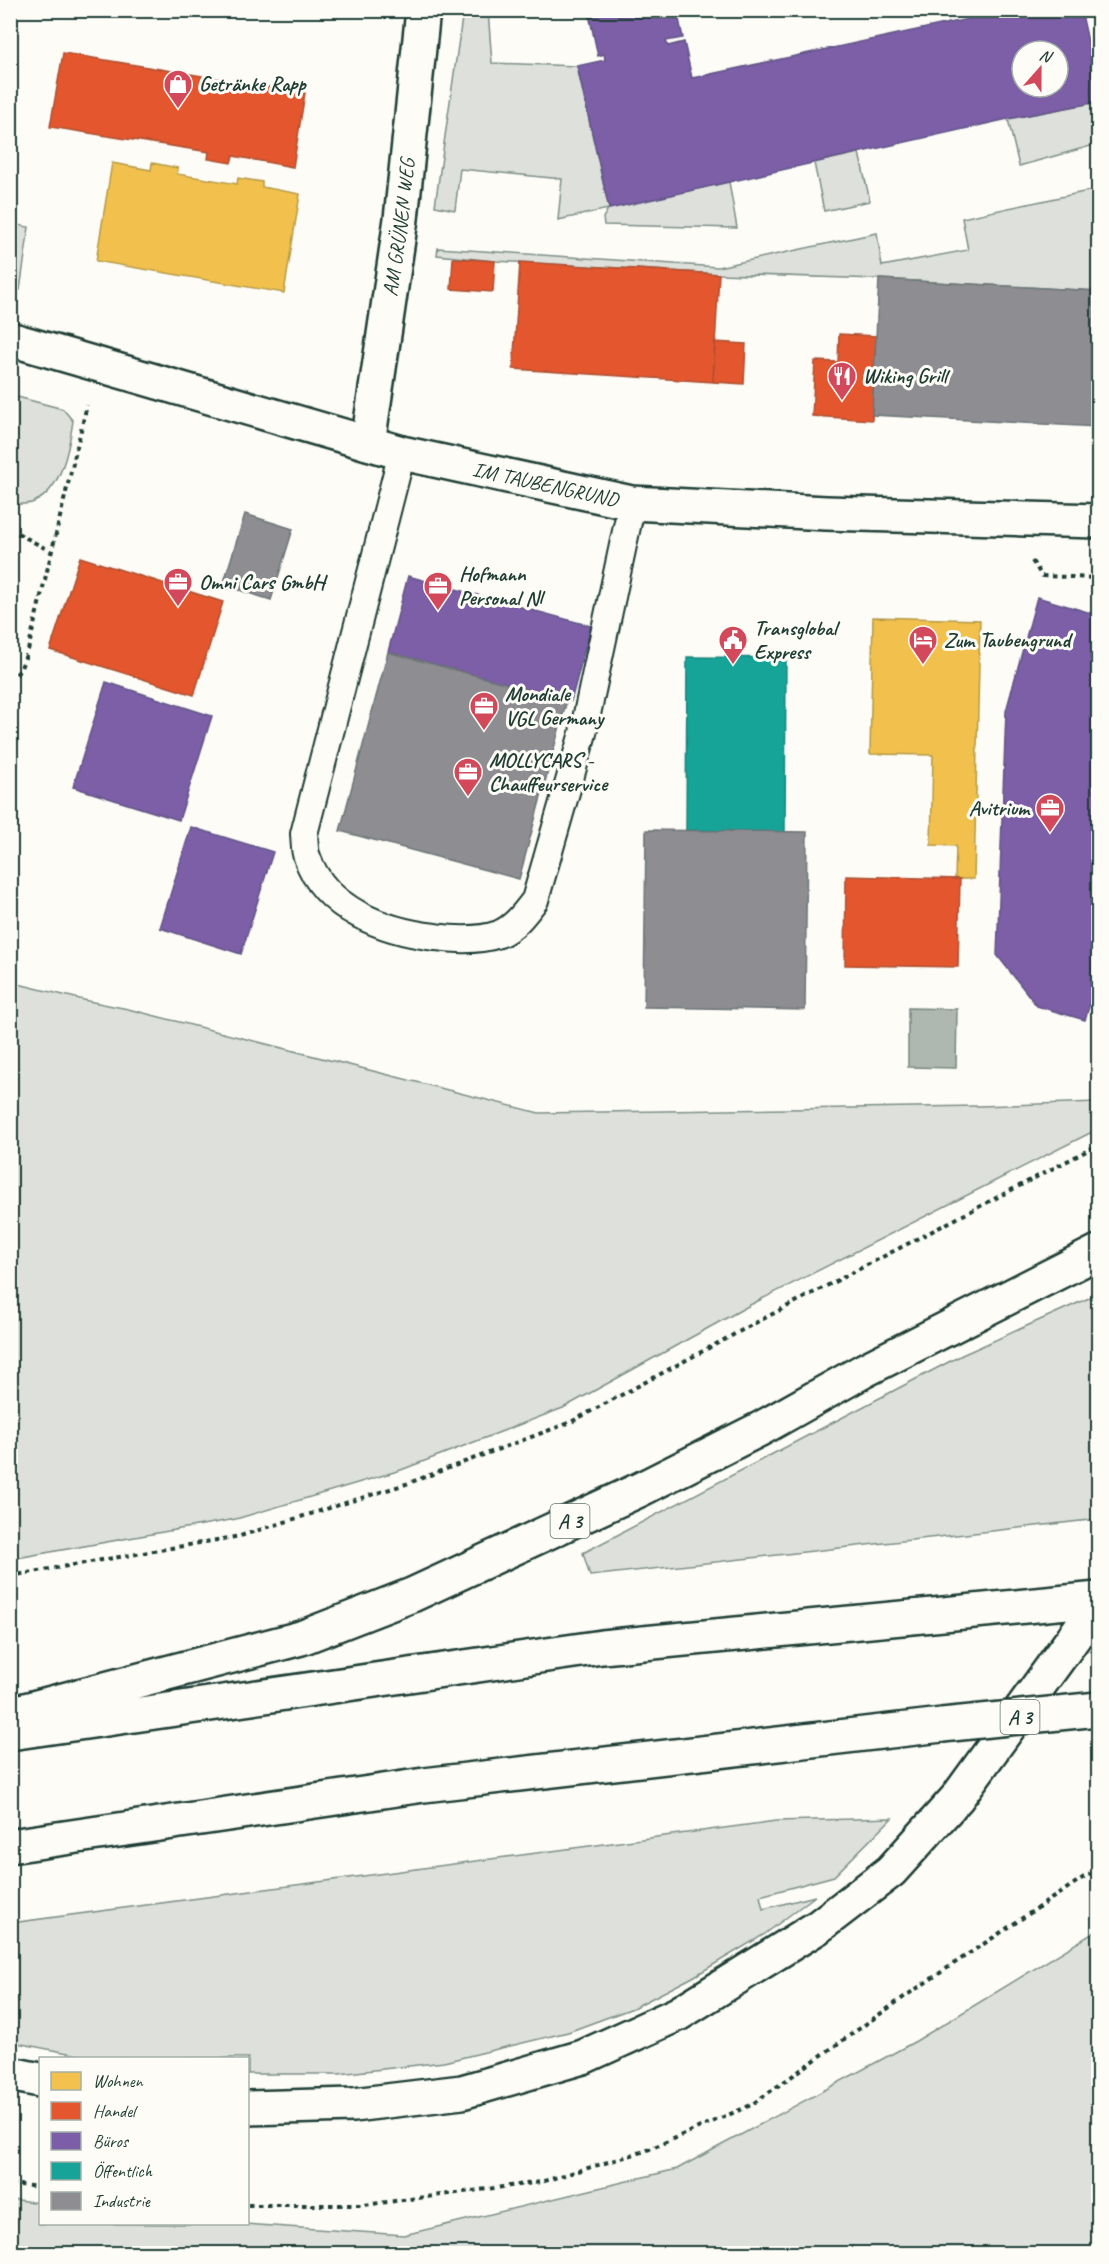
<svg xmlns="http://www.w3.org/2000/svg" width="1109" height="2264" font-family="Caveat,sans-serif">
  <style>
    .green { fill: #dde0db; stroke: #7e8e88; stroke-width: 1.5 }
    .water { fill: #aeb8b1; stroke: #75877f; stroke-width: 1.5 }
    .homes { fill: #f2c14e; stroke: #b39946; stroke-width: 1.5 }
    .shops { fill: #e4572e; stroke: #a94f30; stroke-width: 1.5 }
    .offices { fill: #7b5ea7; stroke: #5f5484; stroke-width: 1.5; fill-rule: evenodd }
    .public { fill: #17a398; stroke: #19847a; stroke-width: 1.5 }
    .industry { fill: #8d8d92; stroke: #6c7576; stroke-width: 1.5 }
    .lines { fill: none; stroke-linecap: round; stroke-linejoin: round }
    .lane-casing { stroke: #1f3d34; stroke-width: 30 }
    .street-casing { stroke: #1f3d34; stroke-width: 38 }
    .highway-casing { stroke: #1f3d34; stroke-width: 38 }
    .path { stroke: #1f3d34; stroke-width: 4; stroke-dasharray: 4.5 4.5; stroke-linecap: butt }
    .lane { stroke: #fdfcf7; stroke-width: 26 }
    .street { stroke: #fdfcf7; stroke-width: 33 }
    .highway { stroke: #fdfcf7; stroke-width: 33 }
    .highway-bridge-casing { stroke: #1f3d34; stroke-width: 38; stroke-linecap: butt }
    .highway-bridge { stroke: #fdfcf7; stroke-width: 33 }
    .labels { text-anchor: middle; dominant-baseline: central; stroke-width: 6; stroke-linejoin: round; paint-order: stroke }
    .shield { fill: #fdfcf7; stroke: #62766e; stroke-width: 1.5 }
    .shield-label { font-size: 20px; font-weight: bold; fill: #1f3d34 }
    .poi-label { font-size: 21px; font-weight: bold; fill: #1f3d34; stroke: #fdfcf7; text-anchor: start }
    .street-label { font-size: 21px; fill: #1f3d34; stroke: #fdfcf7 }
  </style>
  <rect width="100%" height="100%" fill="#fdfcf7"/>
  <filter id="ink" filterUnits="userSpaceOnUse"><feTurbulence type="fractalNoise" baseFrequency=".0167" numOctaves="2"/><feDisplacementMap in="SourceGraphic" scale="12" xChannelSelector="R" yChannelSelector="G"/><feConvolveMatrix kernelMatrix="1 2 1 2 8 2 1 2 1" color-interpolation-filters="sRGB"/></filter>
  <g filter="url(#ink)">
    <!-- green -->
    <path class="green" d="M463 11H488L492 63 577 66 609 208 729 182 737 228 604 225 603 218 608 209 558 220 562 179 460 169 455 210 435 206Z
      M1098 102V144L1019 166 1008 119Z
      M859 153 870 201 824 211 814 163Z
      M1098 189V291L879 279 719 274 495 261 437 255 438 248 718 267 877 233 882 266 968 250 962 218Z
      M11 224 29 227 20 290 11 288Z
      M10 395 63 409 73 421C69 448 62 490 34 502 28 505 17 504 11 504Z
      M10 982 88 1001 128 1009 539 1113 979 1106 1098 1102V1129L750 1305 563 1408 401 1470 236 1519 11 1559Z
      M1098 1294V1519L590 1576 583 1553 962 1355Z
      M892 1818 834 1876 760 1896 763 1909 815 1896 765 1934 693 1977 633 2008 568 2032 444 2062 339 2074H248V2058H94L11 2042V1923L776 1821Z
      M1098 1930V2253H11V2199L40 2203V2224H244L404 2235 677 2169 916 2041Z"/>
    <!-- water -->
    <path class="water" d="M908 1008 957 1009 956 1068 908 1067Z"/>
    <!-- homes -->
    <path class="homes" d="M112 163 151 170 152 163 178 168 177 174 237 184 238 178 262 182V187L300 194 284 293 96 261Z
      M873 617 980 620 974 879H955L956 846 931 845 933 755 870 754Z"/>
    <!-- shops -->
    <path class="shops" d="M63 53 305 93 293 167 233 156 231 163 208 159 209 152 50 127Z
      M453 258 495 261 493 292 451 289Z
      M520 262 719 274 713 382 513 369Z
      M839 334 876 336 872 420 812 416 815 361 838 362Z
      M715 342 746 344 744 384 713 382Z
      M80 557 223 602 194 695 50 650Z
      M846 876 960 879 958 967 845 965Z"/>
    <!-- offices -->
    <path class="offices" d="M588 10H677L683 38 666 41 668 46 684 42 692 78 973 18 971 10H1081L1098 86V102L1008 119 609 209 577 66 605 60 604 54 598 56ZM1022 51H1058V87H1022Z
      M408 576 591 626 571 701 388 652Z
      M1037 597 1098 615V1000L1092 997 1085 1020 1037 1006 997 955 1006 711Z
      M106 682 212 716 179 820 73 787Z
      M191 827 273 852 241 954 160 928Z"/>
    <!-- public -->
    <path class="public" d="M687 657 786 658 785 832 686 830Z"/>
    <!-- industry -->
    <path class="industry" d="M879 279 1098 291V427L872 415Z
      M245 514 293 529 271 600 223 585Z
      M388 652 567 700 519 879 340 831Z
      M646 830 807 832 805 1010 644 1007Z"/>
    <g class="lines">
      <!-- lane casing -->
      <g class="lane-casing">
        <path id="lane" d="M402 453 304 834C305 842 304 850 307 857 325 910 385 931 435 937 456 940 479 941 499 934 515 927 525 913 535 900L583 733 632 503"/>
      </g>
      <!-- street casing -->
      <g class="street-casing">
        <g id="street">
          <path id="s1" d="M10 339 402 453 632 503 826 513 1098 521"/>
          <path id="s2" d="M368 443 401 219 423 10"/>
        </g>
      </g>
      <!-- highway casing -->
      <g class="highway-casing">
        <path id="highway" d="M10 1714 301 1638 412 1595 639 1490 760 1429 865 1370 1098 1252
          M10 1733 602 1647 1098 1599
          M10 1846 424 1785 942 1725
          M10 2074 40 2080
          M248 2108 353 2105 462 2092 583 2057 678 2014 818 1927 891 1871 957 1798 1098 1604"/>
      </g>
      <!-- path -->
      <path class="path" d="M10 529 50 551
        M1032 561 1042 576 1098 578
        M10 681 20 670 28 650 87 405
        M10 1576 240 1536 406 1484 571 1422 759 1321 1098 1145
        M10 2184 40 2187
        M248 2205H364L541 2182 645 2151 751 2105 907 1995 1087 1875 1098 1873"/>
      <!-- lane -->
      <use href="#lane" class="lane"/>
      <!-- street -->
      <use href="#street" class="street"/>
      <!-- highway -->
      <use href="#highway" class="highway"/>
      <!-- highway-bridge casing -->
      <g class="highway-bridge-casing">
        <path id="highway-bridge" d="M942 1725 1098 1709"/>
      </g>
      <!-- highway-bridge -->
      <use href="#highway-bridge" class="highway-bridge"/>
    </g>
  </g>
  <!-- icons -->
  <defs>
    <g id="shop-pin" transform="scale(1.5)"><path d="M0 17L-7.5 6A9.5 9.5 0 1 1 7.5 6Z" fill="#d1495b" stroke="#fdfcf7"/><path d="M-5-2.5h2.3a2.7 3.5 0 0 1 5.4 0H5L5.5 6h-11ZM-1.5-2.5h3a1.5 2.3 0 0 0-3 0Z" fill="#fff"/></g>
    <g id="restaurant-pin" transform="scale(1.5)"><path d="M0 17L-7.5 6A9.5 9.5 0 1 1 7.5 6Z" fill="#d1495b" stroke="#fdfcf7"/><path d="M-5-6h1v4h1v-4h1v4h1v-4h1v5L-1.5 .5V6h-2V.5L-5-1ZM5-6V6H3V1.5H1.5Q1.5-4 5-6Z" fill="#fff"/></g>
    <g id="office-pin" transform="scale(1.5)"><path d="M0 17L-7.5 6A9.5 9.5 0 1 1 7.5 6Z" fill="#d1495b" stroke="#fdfcf7"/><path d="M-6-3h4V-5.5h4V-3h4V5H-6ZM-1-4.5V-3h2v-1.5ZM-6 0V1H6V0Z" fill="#fff"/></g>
    <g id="civic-pin" transform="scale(1.5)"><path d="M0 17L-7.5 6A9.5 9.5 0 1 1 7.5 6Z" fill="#d1495b" stroke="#fdfcf7"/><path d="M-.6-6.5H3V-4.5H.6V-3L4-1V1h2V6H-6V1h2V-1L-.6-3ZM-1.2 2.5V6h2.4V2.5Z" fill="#fff"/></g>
    <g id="hotel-pin" transform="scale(1.5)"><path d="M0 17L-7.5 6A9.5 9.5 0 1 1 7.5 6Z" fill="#d1495b" stroke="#fdfcf7"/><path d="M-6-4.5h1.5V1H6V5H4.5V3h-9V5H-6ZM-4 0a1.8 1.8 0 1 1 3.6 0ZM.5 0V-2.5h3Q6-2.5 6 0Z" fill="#fff"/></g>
  </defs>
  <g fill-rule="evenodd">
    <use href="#shop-pin" x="178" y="84"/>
    <use href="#restaurant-pin" x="842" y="376"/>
    <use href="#office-pin" x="178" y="582"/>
    <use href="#office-pin" x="438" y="586"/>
    <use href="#civic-pin" x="733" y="640"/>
    <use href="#hotel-pin" x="923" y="640"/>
    <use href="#office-pin" x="484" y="706"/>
    <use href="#office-pin" x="468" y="772"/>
    <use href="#office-pin" x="1050" y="808"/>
  </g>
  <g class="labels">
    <!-- shield labels -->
    <g class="shield">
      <rect x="550.5" y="1504" width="39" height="34" rx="4.5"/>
      <rect x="1000.5" y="1700" width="39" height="34" rx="4.5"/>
    </g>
    <g class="shield-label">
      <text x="570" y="1521">A 3</text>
      <text x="1020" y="1717">A 3</text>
    </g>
    <!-- poi labels -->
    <g class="poi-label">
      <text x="199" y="84">Getränke Rapp</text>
      <text x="863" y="376">Wiking Grill</text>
      <text x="459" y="574">Hofmann<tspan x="459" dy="24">Personal Nl</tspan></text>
      <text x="199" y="582">Omni Cars GmbH</text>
      <text x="754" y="628">Transglobal<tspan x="754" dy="24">Express</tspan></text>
      <text x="944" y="640">Zum Taubengrund</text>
      <text x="505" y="694">Mondiale<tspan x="505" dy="24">VGL Germany</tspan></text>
      <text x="489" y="760">MOLLYCARS -<tspan x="489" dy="24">Chauffeurservice</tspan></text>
      <text x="1029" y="808" text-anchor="end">Avitrium</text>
    </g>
    <!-- street labels -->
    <g class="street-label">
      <text stroke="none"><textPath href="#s2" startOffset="218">AM GRÜNEN WEG</textPath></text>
      <text stroke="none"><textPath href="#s1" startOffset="555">IM TAUBENGRUND</textPath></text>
    </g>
  </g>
  <!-- margin -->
  <rect width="1109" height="2264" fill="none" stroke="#fdfcf7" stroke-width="36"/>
  <rect x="18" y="18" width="1073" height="2228" fill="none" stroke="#1f3d34" stroke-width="2" filter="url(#ink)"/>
  <!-- legend -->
  <rect x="39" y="2057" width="210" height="168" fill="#fdfcf7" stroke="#a4b0a9" stroke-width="1.5"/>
  <rect x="51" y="2072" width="30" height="18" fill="#f2c14e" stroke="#a4b0a9" stroke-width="1.5"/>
  <text x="93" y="2087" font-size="18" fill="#1f3d34">Wohnen</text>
  <rect x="51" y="2102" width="30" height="18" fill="#e4572e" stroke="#a4b0a9" stroke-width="1.5"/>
  <text x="93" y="2117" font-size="18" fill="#1f3d34">Handel</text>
  <rect x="51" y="2132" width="30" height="18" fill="#7b5ea7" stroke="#a4b0a9" stroke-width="1.5"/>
  <text x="93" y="2147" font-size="18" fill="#1f3d34">Büros</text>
  <rect x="51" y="2162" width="30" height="18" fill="#17a398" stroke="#a4b0a9" stroke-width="1.5"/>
  <text x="93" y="2177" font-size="18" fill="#1f3d34">Öffentlich</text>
  <rect x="51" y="2192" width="30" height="18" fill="#8d8d92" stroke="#a4b0a9" stroke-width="1.5"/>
  <text x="93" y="2207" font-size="18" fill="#1f3d34">Industrie</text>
  <!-- north arrow -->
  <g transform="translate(1040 69) rotate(21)"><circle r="28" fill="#fdfcf7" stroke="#a4b0a9" stroke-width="1.5"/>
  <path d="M0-4.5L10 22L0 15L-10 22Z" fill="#d1495b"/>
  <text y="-9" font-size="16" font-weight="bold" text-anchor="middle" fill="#1f3d34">N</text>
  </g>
</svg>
